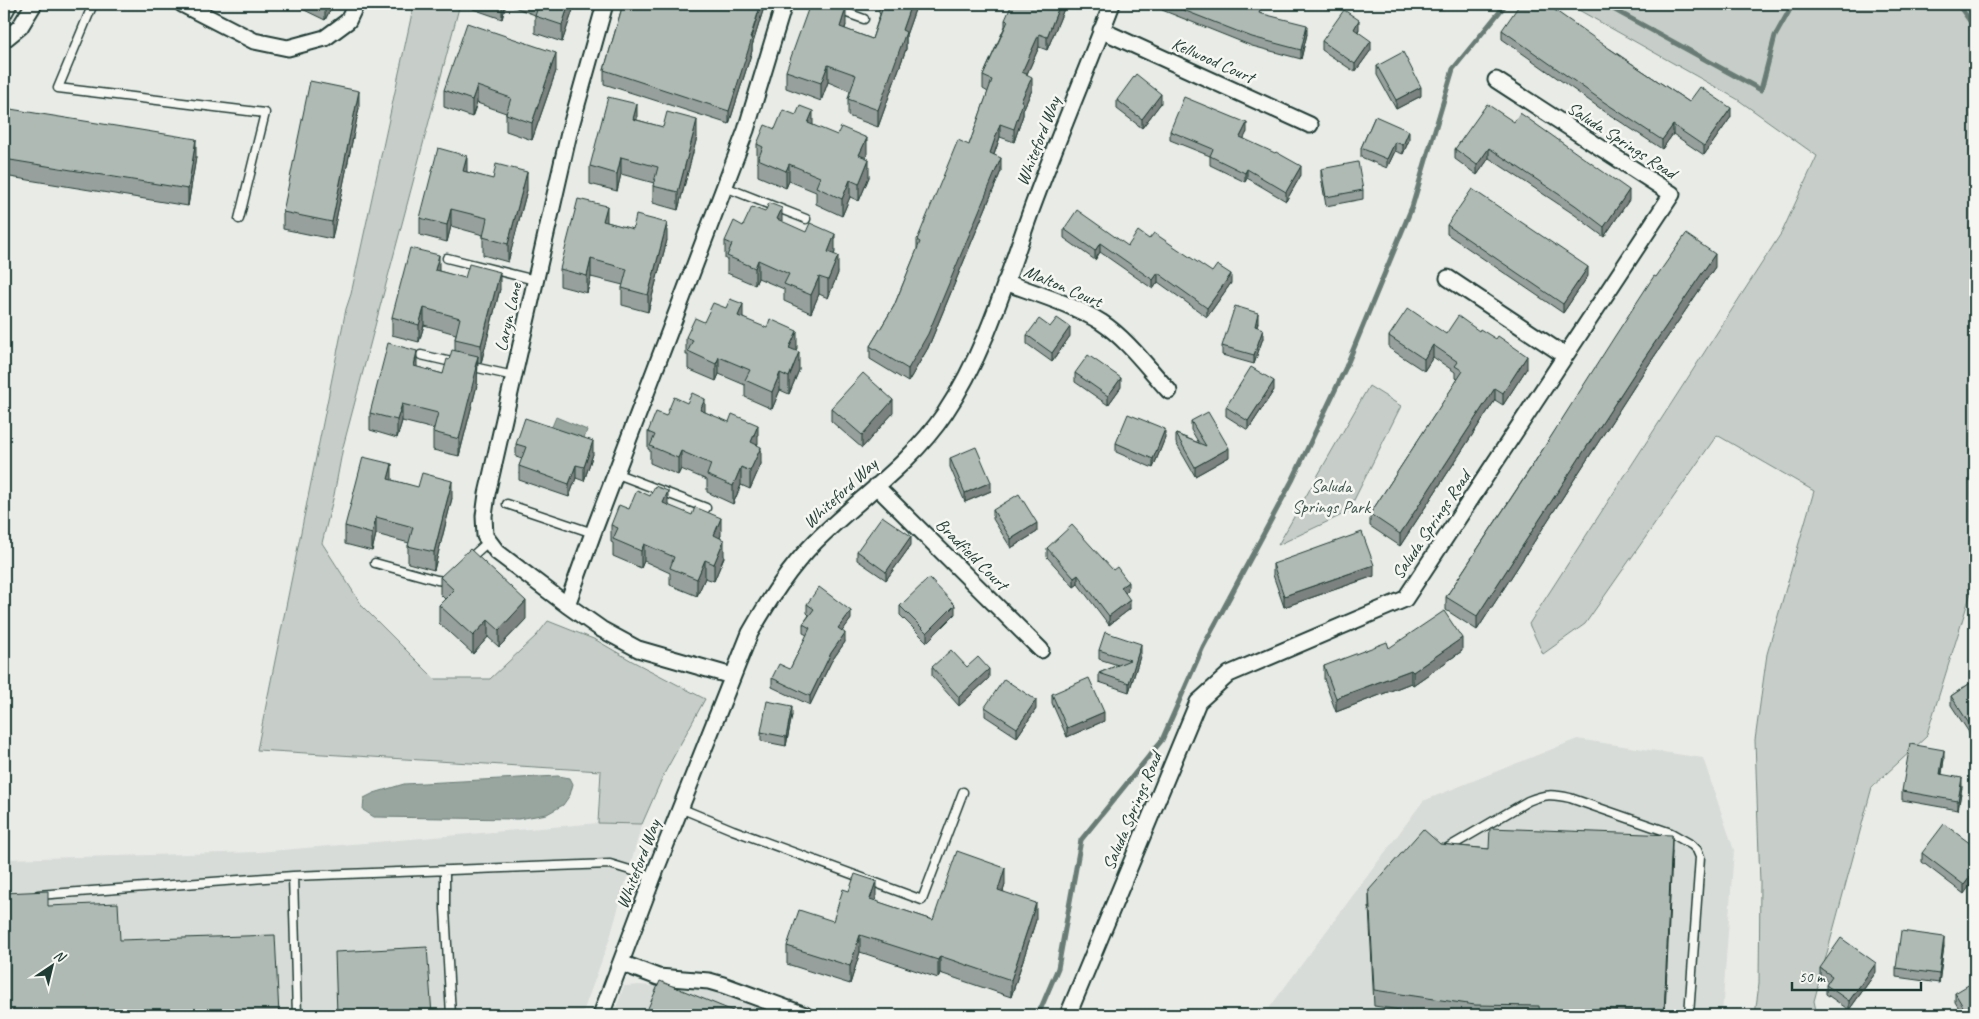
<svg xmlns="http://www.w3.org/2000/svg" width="1979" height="1019" font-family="Caveat,sans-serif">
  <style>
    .built { fill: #d8dcd8 }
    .green { fill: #c7cec9; stroke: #73867e }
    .water { fill: #99a6a0; stroke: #687c75 }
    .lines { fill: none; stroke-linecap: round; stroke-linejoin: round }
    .stream { stroke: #687c75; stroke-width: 5 }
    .service-casing { stroke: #1f3d34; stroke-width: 11 }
    .minor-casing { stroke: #1f3d34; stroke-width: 19 }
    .service { stroke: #f6f6f2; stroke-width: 8 }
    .minor { stroke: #f6f6f2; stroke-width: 15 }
    .wall { fill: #97a09c; stroke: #1f3d34 }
    .shaded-wall { fill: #7b827f; stroke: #1f3d34 }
    .building { fill: #b0bab5; stroke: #1f3d34 }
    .labels { text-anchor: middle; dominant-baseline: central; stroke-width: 5; stroke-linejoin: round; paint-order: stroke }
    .street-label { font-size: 18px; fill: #1f3d34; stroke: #f6f6f2 }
    .park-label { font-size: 18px; fill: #415a52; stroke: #f6f6f2 }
  </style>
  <rect width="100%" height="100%" fill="#e9ebe7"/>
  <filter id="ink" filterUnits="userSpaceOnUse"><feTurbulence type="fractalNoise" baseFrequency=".02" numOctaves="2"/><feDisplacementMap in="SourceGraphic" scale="10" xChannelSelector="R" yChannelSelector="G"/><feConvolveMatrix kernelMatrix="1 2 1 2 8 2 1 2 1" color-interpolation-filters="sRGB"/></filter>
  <g filter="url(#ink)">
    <!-- built -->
    <path class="built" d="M1577 739 1703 758 1734 850 1722 1015H1264L1423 801Z
      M598 823 642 824 610 938 582 1015H4V859L258 852Z
      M639 985 720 991 779 1015H613L624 986Z"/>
    <!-- green -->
    <path class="green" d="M414 4H460L343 447 334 495 322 543 363 607 435 679H490L537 635 548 621 596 640 632 661 705 699 664 774 642 824 598 823 601 771 257 750 346 309 351 294Z
      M1568 4H1975V448H1970L1973 586 1926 737 1872 787 1814 1001 1817 1015H1755L1759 984 1760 883 1755 740 1767 654 1814 491 1717 435 1585 624 1543 654 1529 624 1782 232 1817 156 1737 99Z
      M1369 386 1401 406 1348 512 1278 545Z"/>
    <!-- water -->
    <path class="water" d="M556 417 587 430 581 447 549 434Z
      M558 776 570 778 573 784 570 795 563 805 547 814 518 819 374 817 363 810 364 798 374 793 404 784Z"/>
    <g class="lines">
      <!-- stream -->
      <path class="stream" d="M1604 4 1761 90 1775 36 1793 4
        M1958 4 1975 28
        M1038 1015 1058 968 1081 840 1162 740 1203 647 1293 479 1346 367 1412 207 1453 69 1506 4"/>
      <!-- service casing -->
      <g class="service-casing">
        <path id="service" d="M93 4 58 88 265 113 239 219
          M822 4 864 19
          M725 187 806 219
          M447 258 535 280
          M421 355 456 363
          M469 366 514 376
          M615 473 706 508
          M507 504 593 533
          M468 560 489 541
          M375 563 437 580 445 581 449 578
          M680 808 733 830 922 900 963 792
          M1444 850 1528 801C1545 794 1552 794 1570 798L1671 833 1692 845 1697 850 1700 857 1689 1015
          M445 870V909L451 1015
          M293 876 297 1015
          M38 895 293 876 610 864 653 877"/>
      </g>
      <!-- minor casing -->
      <g class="minor-casing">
        <path id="minor" d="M182 4 254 41 288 48 325 38 348 21 356 4
          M605 4 569 133 487 494 484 516 485 536 497 552 567 605 601 629 638 649 732 676
          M4 13 9 4
          M1101 30 1310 125
          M4 40 20 27 34 4
          M1448 278 1564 355
          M1005 282C1037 294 1072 304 1101 322 1127 339 1148 368 1169 391
          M876 486 1041 650
          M567 605 593 533 746 130 784 4
          M621 963 658 977 709 981 723 985 805 1015
          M601 1015 653 877 750 633C769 600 789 568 816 541 858 499 911 464 945 413 986 352 1007 277 1032 208 1057 140 1086 72 1112 4
          M1068 1015 1198 702 1229 674 1405 599 1672 194 1496 80"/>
      </g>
      <!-- service -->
      <use href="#service" class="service"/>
      <!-- minor -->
      <use href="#minor" class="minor"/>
    </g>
    <!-- wall -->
    <path class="wall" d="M292 4H333L325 20Z
      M473 4H575L562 42 535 33V15L506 4 502 19 473 9Z
      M623 4H765L752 46V51L729 124 604 84V70Z
      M879 4H917L906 35V49L878 127 848 116V99L850 91 828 82 821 101 786 88V71L846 25 845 29 872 39 880 14 879 13Z
      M1066 4 1047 50 1039 47 1027 74 1032 90 1023 110V115L1014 142 1000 137 994 155 1001 171 928 348 908 382 870 359V346L894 306 917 250V240L969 145 988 92 983 89V76L1005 26V20Z
      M1162 4H1250L1261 14 1307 34 1301 59 1252 46 1162 10Z
      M1359 29 1358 32 1371 50 1355 72 1322 50V41Z
      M1502 30 1610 49 1689 102 1731 117 1704 155 1673 134 1662 149 1604 111 1502 39Z
      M1377 66 1421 96 1396 109 1377 75Z
      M556 71 532 140 506 131V113L477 103 472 117 444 107V90Z
      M1117 100 1161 103 1142 128 1117 109Z
      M4 108 196 157 188 206 4 176Z
      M359 108 332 239 283 229V212Z
      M1375 116 1409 140 1403 154 1395 151 1387 168 1361 157V148Z
      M637 120 697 137 678 210 653 203V186L654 183 621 174 617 191 590 184V166Z
      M1514 122 1629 200 1604 237 1575 215 1489 158 1477 175 1455 159V149Z
      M813 125 867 155 866 158 869 177 859 201 850 197 842 216 816 204V192L789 181 786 188 758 176V163L757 162V144L775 129Z
      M1170 131 1247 132 1243 138 1301 175 1286 201 1247 178 1245 182 1210 165V156L1170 140Z
      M1321 169 1363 190V199L1326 206 1321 177Z
      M467 172 527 190 508 262 483 255V235L451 226 447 242 420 235V218Z
      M607 222 667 240 648 312 622 305V288L623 285 591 277 587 293 560 286V269Z
      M782 222 835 252 834 254 838 273 828 298 819 294 811 313 784 301V289L758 278 755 285 727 273V259H725V241L743 226Z
      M1447 225 1588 276 1563 313 1447 234Z
      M1064 229 1128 246 1149 239 1231 283 1207 317 1158 282 1153 289 1100 252 1095 260 1064 238Z
      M1715 267 1643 373 1477 630 1446 610V597L1656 277Z
      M439 271 500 289 481 363 478 362 477 385 459 456 433 450V432L434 429 402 421 397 438 370 430V413L417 367 443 374 449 360 455 351V339L456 334 424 325 419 342 392 335V317Z
      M743 318 797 348 795 351 799 370 789 394 780 390 772 409 745 397V385L719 374 716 381 688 369V355H686V337L704 322Z
      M1258 322 1257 327 1263 338 1254 364 1222 355V346Z
      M1050 327 1070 336 1052 362 1027 344V335Z
      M1446 334 1527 368 1503 405 1495 400 1400 546 1370 526V514L1458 379 1455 378V372L1433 357 1424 371 1389 348V336Z
      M1075 373 1121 387 1108 405 1075 382Z
      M1274 390 1248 430 1226 416V407Z
      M831 408 893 413 862 448 831 421Z
      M705 412 758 443 757 445 761 464 750 489 741 485 733 504 707 492V480L681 469 678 475 650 463V450L648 449V432L666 416Z
      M1191 421 1229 457 1195 476 1176 443V434L1199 443 1191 430Z
      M1165 438 1153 468 1116 452V443Z
      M516 444 593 454 584 481 576 478 569 497 519 480V466L522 459 516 457Z
      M950 458 991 491 965 502 950 467Z
      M392 480 452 498 434 570 408 563V546L409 543 376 534 372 551 345 544V526Z
      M668 505 721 535 720 538 724 557 714 581 705 578 697 596 670 585V573L644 561 641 568 613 556V543L611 542V525L629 509Z
      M993 510 1037 532 1011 548 993 519Z
      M911 545 886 580 857 560V551Z
      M1047 548 1128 590 1125 593 1130 609 1109 625 1078 584 1074 587 1047 557Z
      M1273 564 1374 576 1284 607 1273 575Z
      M440 577 526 619 499 647 488 637 473 654 439 623V605L445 599 440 594Z
      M807 604 851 619 842 631 845 642 831 662 810 705 772 687V678L790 669 807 635 803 633V624L809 615 807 613Z
      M900 606 955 614 927 642 900 615Z
      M1099 650 1141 653 1129 692 1099 682V673L1118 665 1099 659Z
      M1462 651 1413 685 1411 683 1336 712 1324 679V666Z
      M932 667 989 678 959 706 932 676Z
      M1975 680V730L1970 734 1951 705V696Z
      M1052 694 1104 721 1067 737 1052 703Z
      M985 707 1036 709 1017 737 985 716Z
      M792 715 786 746 761 741V732Z
      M1944 759 1942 774 1962 787 1958 810 1902 800V791Z
      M1440 844 1489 849 1672 851 1665 1015H1433L1374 1006 1369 906V890Z
      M1975 847 1964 894 1922 862V853Z
      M1005 885 1003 891 1036 920 1011 997 940 973 938 978 860 952 850 984 787 964V946L876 898 875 901 933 920Z
      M1944 946 1939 983 1896 977V968Z
      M1820 968 1876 972 1849 1010 1826 994V985L1828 982 1820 976Z
      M1955 993 1975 1015H1963L1955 1002Z"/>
    <!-- shaded-wall -->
    <path class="shaded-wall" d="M325 4H333L325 20Z
      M502 4H506L502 19Z
      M569 4H575L562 42V25Z
      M761 4H765L752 46V51L729 124V111Z
      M911 4H917L906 35V49L878 127V110L902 30Z
      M1060 4H1066L1047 50V37Z
      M846 8V25L840 45V27Z
      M1359 20V29L1354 38V29Z
      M1307 25V34L1301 59V50Z
      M1039 34V47L1022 85V72Z
      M1371 41V50L1355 72V64Z
      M556 53V71L532 140V123Z
      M828 65V82L821 101V83Z
      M1032 77V90L1023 110V115L1014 142V129L1021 101Z
      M477 86V103L472 117V100Z
      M1421 87V96L1396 109V100Z
      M359 91V108L332 239V222Z
      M1161 94V103L1142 128V119Z
      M637 104V122L633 119Z
      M1731 108V117L1704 155V146Z
      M813 111V129L808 123Z
      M697 120V137L678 210V192Z
      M1247 123V132L1240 146V137Z
      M1000 124V137L990 166V153Z
      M1673 125V134L1662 149V140Z
      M1409 131V140L1403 154V145Z
      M867 138V155L859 172V155Z
      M196 139V157L188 206V189Z
      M1395 142V151L1387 168V159Z
      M1489 148V158L1477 175V165Z
      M467 156V173L463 171Z
      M621 157V174L617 191V174Z
      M1001 158V171L928 348 908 382V369Z
      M869 159V177L859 201V184Z
      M789 164V181L786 188V171Z
      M1301 166V175L1286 201V192Z
      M1247 169V178L1245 182V173Z
      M527 172V190L508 262V244Z
      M850 180V197L842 216V199Z
      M1629 190V200L1604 237V227Z
      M607 206V224L603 221Z
      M782 208V226L777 219Z
      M451 209V226L447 242V225Z
      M667 223V240L648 312V295Z
      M835 234V252L828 269V252Z
      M1100 243V252L1095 260V251Z
      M1715 254V267L1643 373 1477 630V616L1643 360Z
      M439 255V273L435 270Z
      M838 256V273L828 298V280Z
      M591 259V277L587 293V276Z
      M758 260V278L755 285V268Z
      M1588 267V276L1563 313V304Z
      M500 272V289L481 363V345Z
      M1158 273V282L1153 289V280Z
      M1231 274V283L1207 317V308Z
      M819 277V294L811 313V295Z
      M743 304V321L738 316Z
      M424 308V325L419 342V325Z
      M1258 313V322L1255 335V326Z
      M1070 327V336L1052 362V353Z
      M1263 329V338L1254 364V355Z
      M797 331V348L789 365V348Z
      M1433 345V357L1424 371V359Z
      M417 351V368L414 366Z
      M799 352V370L789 394V377Z
      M478 356 477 385 459 456V439Z
      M1527 356V368L1503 405V393Z
      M719 357V374L716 381V364Z
      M780 373V390L772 409V392Z
      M1121 378V387L1108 405V396Z
      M1274 381V390L1248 430V421Z
      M1495 388V400L1400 546V534Z
      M705 399V416L700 410Z
      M893 400V413L862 448V435Z
      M402 404V421L397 438V420Z
      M758 425V443L751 460V442Z
      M1165 429V438L1153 468V459Z
      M593 441V454L584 481V467Z
      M761 447V464L750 489V471Z
      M1229 448V457L1195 476V467Z
      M681 451V469L678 475V458Z
      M392 464V482L388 479Z
      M576 465V478L569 497V484Z
      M741 467V485L733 504V486Z
      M452 481V498L434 570V552Z
      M991 482V491L965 502V493Z
      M668 491V509L663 503Z
      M376 517V534L372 551V534Z
      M721 518V535L714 553V535Z
      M1037 523V532L1011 548V539Z
      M911 536V545L886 580V572Z
      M724 540V557L714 581V564Z
      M644 544V561L641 568V551Z
      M705 560V578L697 596V579Z
      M1374 565V576L1284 607V596Z
      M1078 575V584L1074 587V578Z
      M1128 582V590L1121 596V587Z
      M1130 600V609L1109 625V616Z
      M526 601V619L499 647V630Z
      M955 605V614L927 642V633Z
      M851 611V619L838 637V628Z
      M488 620V637L473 654V636Z
      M845 633V642L831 662 810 705V696L831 653Z
      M1462 638V651L1413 685V672Z
      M1141 644V653L1129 692V683Z
      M989 669V678L959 706V697Z
      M1411 670V683L1336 712V698Z
      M1036 700V709L1017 737V728Z
      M792 706V715L786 746V737Z
      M1104 712V721L1067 737V728Z
      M1975 722V730L1970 734V725Z
      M1944 750V759L1940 783V774Z
      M1962 778V787L1958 810V801Z
      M1672 835V851L1664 1015V1013Z
      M1005 868V885L998 907V890Z
      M1975 870V879L1964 894V885Z
      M876 881V898L870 917V899Z
      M1036 903V920L1011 997V980Z
      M860 935V952L850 984V966Z
      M1944 937V946L1939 983V974Z
      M940 956V973L938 978V960Z
      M1876 963V972L1849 1010V1001Z"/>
    <!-- building -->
    <path class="building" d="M539 4H569L562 25 535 16Z
      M623 4H761L750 38H752L729 111 604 70Z
      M810 4H835L846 8 840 27 872 39 884 4H911L902 30 906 32 878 110 848 99 856 75 828 65 821 83 786 71Z
      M1012 4H1060L1047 37 1039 34 1022 72 1032 77 1021 101 1023 102 1014 129 1000 124 990 153 1001 158 928 334 908 369 870 346 894 306 920 242 917 240 958 140 969 145 992 80 983 76 1008 21 1005 20Z
      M1168 4H1250L1261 8 1259 13 1307 25 1301 50 1252 37Z
      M1520 4H1546L1610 49 1689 102 1700 87 1731 108 1704 146 1673 125 1662 140 1604 102 1502 30Z
      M1344 10 1359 20 1354 29 1371 41 1355 64 1322 41Z
      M467 23 556 53 532 123 506 114 511 98 477 86 472 100 444 90Z
      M1403 52 1421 87 1396 100 1377 66Z
      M1136 74 1161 94 1142 119 1117 100Z
      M310 81 359 91 332 222 283 212Z
      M608 97 637 104 633 119 663 127 667 112 697 120 678 192 653 186 658 167 621 157 617 174 590 166Z
      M1184 97 1247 123 1240 137 1275 153 1276 152 1301 166 1286 192 1247 169 1245 173 1210 156 1213 149 1170 131Z
      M1487 104 1514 122 1520 113 1629 190 1604 227 1575 205 1489 148 1477 165 1455 149Z
      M800 106 813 111 808 123 837 135 841 127 867 138 859 155 869 159 859 184 850 180 842 199 816 187 820 177 789 164 786 171 758 159 763 147 757 144 765 125 775 129 783 110 796 115Z
      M4 108 196 139 188 189 4 159Z
      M1375 116 1409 131 1403 145 1395 142 1387 159 1361 148Z
      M438 148 467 156 463 171 493 179 496 164 527 172 508 244 483 237 487 218 451 209 447 225 420 218Z
      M1358 162 1363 190 1326 197 1321 169Z
      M1472 189 1588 267 1563 304 1447 225Z
      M578 199 607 206 603 221 633 229 636 215 667 223 648 295 622 288 627 269 591 259 587 276 560 269Z
      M769 203 782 208 777 219 806 232 810 223 835 234 828 252 838 256 828 280 819 277 811 295 784 284 789 274 758 260 755 268 727 256 732 244 725 241 734 221 743 226 752 207 765 212Z
      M1077 210 1128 246 1138 231 1149 239 1154 233 1212 272 1217 265 1231 274 1207 308 1158 273 1153 280 1100 243 1095 251 1064 229Z
      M1686 234 1715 254 1643 360 1477 616 1446 597 1531 468 1615 336 1654 276 1656 277Z
      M410 248 439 255 435 270 465 278 469 264 500 272 481 345 455 339 460 318 424 308 419 325 392 317Z
      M730 299 743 304 738 316 767 328 770 319 797 331 789 348 799 352 789 377 780 373 772 392 745 380 750 370 719 357 716 364 688 351 693 340 686 337 695 318 704 322 713 303 726 308Z
      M1235 306 1258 313 1255 326 1263 329 1254 355 1222 346Z
      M1408 308 1446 334 1458 316 1479 331 1480 329 1496 339 1498 336 1527 356 1503 393 1495 388 1400 534 1370 514 1463 371 1455 366 1458 362 1433 345 1424 359 1389 336Z
      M1057 318 1070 327 1052 353 1027 335 1039 319 1050 327Z
      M388 343 417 351 414 366 443 374 447 359 449 360 452 350 478 356 475 367H477L459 439 433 432 438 413 402 404 397 420 370 413Z
      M1088 355 1121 378 1108 396 1075 373Z
      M1251 367 1274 381 1248 421 1226 407Z
      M863 373 893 400 862 435 831 408Z
      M692 393 705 399 700 410 729 422 732 414 758 425 751 442 761 447 750 471 741 467 733 486 707 475 711 464 681 451 678 458 650 446 655 435 648 432 656 412 666 416 674 397 687 403Z
      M1208 412 1229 448 1195 467 1176 434 1206 446 1191 421Z
      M1128 414 1165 429 1153 459 1116 443Z
      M525 418 593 441 584 467 576 465 569 484 519 466 526 447 516 444Z
      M976 447 991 482 965 493 950 458Z
      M363 457 392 464 388 479 418 487 422 473 452 481 434 552 408 546 413 527 376 517 372 534 345 526Z
      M655 486 668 491 663 503 692 515 695 507 721 518 714 535 724 540 714 564 705 560 697 579 670 568 674 557 644 544 641 551 613 539 618 528 611 525 619 505 629 509 637 490 650 496Z
      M1019 494 1037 523 1011 539 993 510Z
      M882 516 911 536 886 572 857 551Z
      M1072 525 1113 570 1117 567 1128 582 1121 587 1130 600 1109 616 1078 575 1074 578 1047 548Z
      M1362 532 1374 565 1284 596 1273 564Z
      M470 549 526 601 499 630 488 620 473 636 439 605 454 590 440 577Z
      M929 578 955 605 927 633 900 606Z
      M819 587 851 611 838 628 845 633 831 653 810 696 772 678 779 664 790 669 810 628 803 624 814 609 807 604Z
      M1444 611 1462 638 1413 672 1411 670 1336 698 1324 666 1387 642 1389 648Z
      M1105 632 1141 644 1129 683 1099 673 1130 660 1099 650Z
      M951 650 967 667 978 657 989 669 959 697 932 667Z
      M1089 678 1104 712 1067 728 1052 694Z
      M1004 679 1036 700 1017 728 985 707Z
      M1975 680V722L1970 725 1951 696Z
      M767 701 792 706 786 737 761 732Z
      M1910 744 1944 750 1940 774 1962 778 1958 801 1902 791Z
      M1944 824 1975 847V870L1964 885 1922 853Z
      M1490 828 1672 835 1664 1013 1598 1008 1597 1015H1540L1539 1006 1475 1005 1374 990 1369 890 1423 829 1440 844 1489 849Z
      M957 851 1005 868 998 890 1036 903 1011 980 940 956 938 960 860 935 850 966 787 946 799 910 833 921 843 889 849 891 855 874 876 881 870 899 933 920Z
      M48 891V906L118 903 120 940 275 935 279 1015H4V893Z
      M1901 931 1944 937 1939 974 1896 968Z
      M1841 938 1876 963 1849 1001 1826 985 1832 976 1820 968Z
      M427 947 432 1015H337L335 952Z
      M660 981 733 1011 731 1015H645Z
      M1975 981V1015H1968L1955 993Z"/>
  </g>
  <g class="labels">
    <!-- street labels -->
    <g class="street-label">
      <text transform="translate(1213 60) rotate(24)">Kellwood Court</text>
      <text transform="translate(1622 140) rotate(33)">Saluda Springs Road</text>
      <text transform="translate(1038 141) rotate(-69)">Whiteford Way</text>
      <text transform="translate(1063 286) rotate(23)">Malton Court</text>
      <text transform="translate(508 317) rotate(-77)">Laryn Lane</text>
      <text transform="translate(840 493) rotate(-43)">Whiteford Way</text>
      <text transform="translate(1431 525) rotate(-56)">Saluda Springs Road</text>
      <text transform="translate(972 554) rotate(45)">Bradfield Court</text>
      <text transform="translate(1132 811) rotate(-67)">Saluda Springs Road</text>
      <text transform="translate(638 864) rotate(-69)">Whiteford Way</text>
    </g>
    <!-- park labels -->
    <g class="park-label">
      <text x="1331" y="486">Saluda<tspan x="1331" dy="21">Springs Park</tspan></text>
    </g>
  </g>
  <!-- margin -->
  <rect width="1979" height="1019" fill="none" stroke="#f6f6f2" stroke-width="20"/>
  <rect x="10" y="10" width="1959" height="999" fill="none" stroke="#1f3d34" stroke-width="2" filter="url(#ink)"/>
  <!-- north arrow -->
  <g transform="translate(52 966) rotate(35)" stroke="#f6f6f2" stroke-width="4" paint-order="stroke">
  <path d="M0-4L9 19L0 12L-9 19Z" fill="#1f3d34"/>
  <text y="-8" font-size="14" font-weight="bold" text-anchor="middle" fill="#1f3d34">N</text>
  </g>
  <!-- scale -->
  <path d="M1792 982v8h129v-8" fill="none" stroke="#1f3d34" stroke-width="2.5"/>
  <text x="1799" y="982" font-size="15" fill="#1f3d34" stroke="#f6f6f2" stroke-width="4" paint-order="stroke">50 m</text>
</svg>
